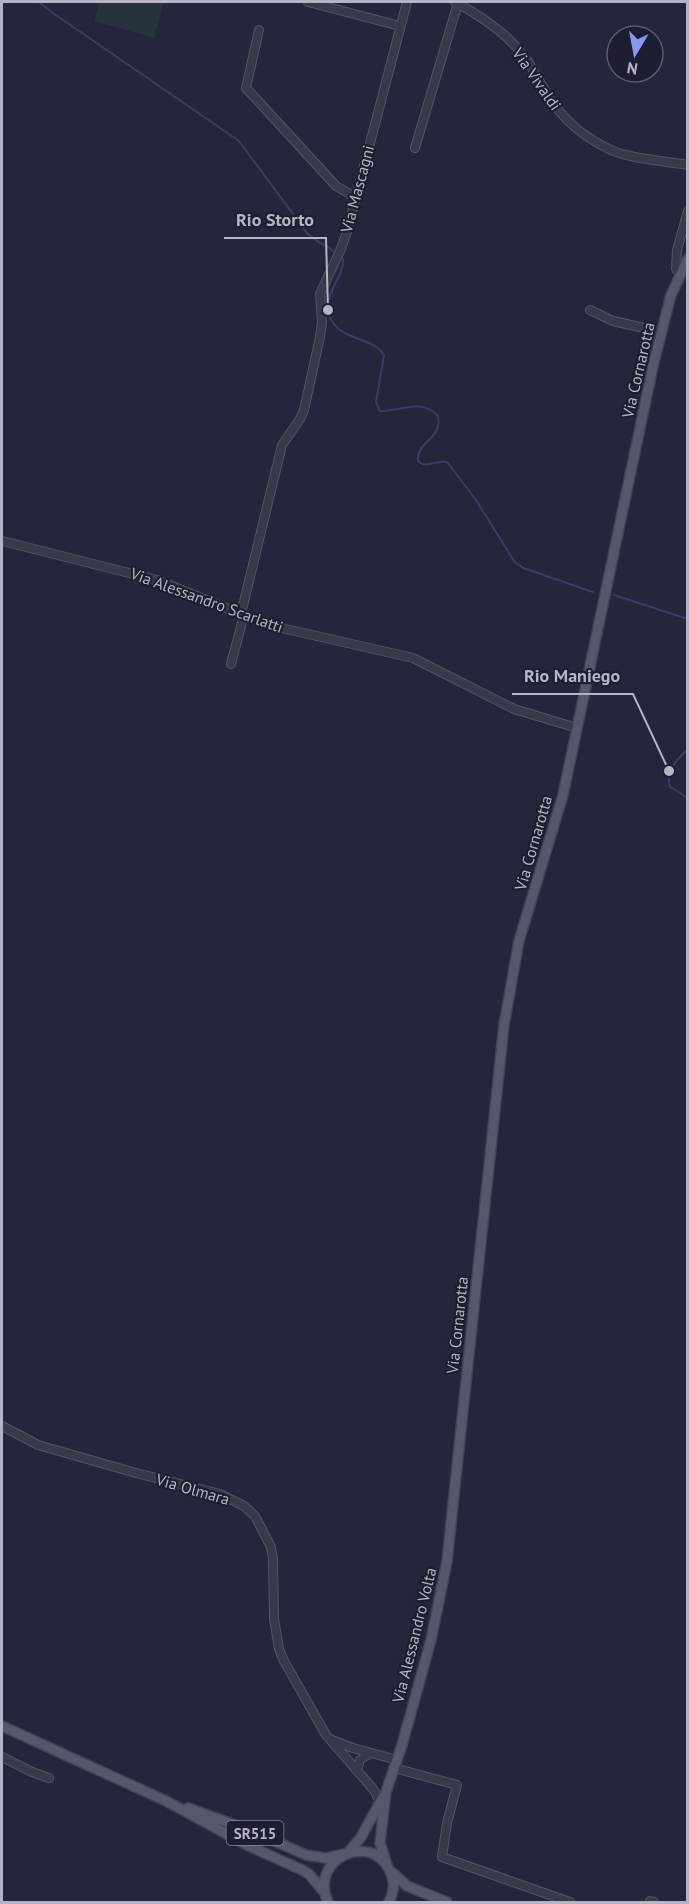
<svg xmlns="http://www.w3.org/2000/svg" width="689" height="1904" font-family="'PT Sans',sans-serif">
  <style>
    .green { fill: #26333c }
    .lines { fill: none; stroke-linecap: round; stroke-linejoin: round }
    .stream { stroke: #383d61; stroke-width: 2 }
    .minor-casing { stroke: #535566; stroke-width: 10 }
    .major-casing { stroke: #414354; stroke-width: 12 }
    .minor { stroke: #373a4b; stroke-width: 8 }
    .major { stroke: #55586b; stroke-width: 9 }
    .labels { text-anchor: middle; dominant-baseline: central; stroke-width: 4.5; stroke-linejoin: round; paint-order: stroke }
    .shield { fill: #1d1f30; stroke: #86889a; stroke-width: 1.5 }
    .shield-label { font-size: 15px; font-weight: bold; fill: #b3b5c7 }
    .street-label { font-size: 16px; fill: #b3b5c7; stroke: #1d1f30 }
    .leader { fill: none; stroke: #b3b5c7; stroke-width: 2 }
    .callout-dot { fill: #b3b5c7; stroke: #1d1f30; stroke-width: 2 }
    .callout-label { font-size: 18px; text-anchor: middle; font-weight: bold; fill: #b3b5c7; stroke: #1d1f30; stroke-width: 4.5; stroke-linejoin: round; paint-order: stroke }
  </style>
  <rect width="100%" height="100%" fill="#24273b"/>
  <!-- green -->
  <path class="green" d="M100 2H164L154 38 94 21Z"/>
  <g class="lines">
    <!-- stream -->
    <path class="stream" d="M39 2 50 11 239 141 307 233C318 244 333 248 343 259 344 281 315 300 334 324 347 341 374 338 384 355L376 402 380 411C401 411 422 398 438 416 438 419 439 423 438 426 435 441 416 444 418 461 427 470 436 459 447 462L476 500 514 561 523 568 593 592
      M614 595 688 619
      M688 749C676 761 665 770 670 787L688 798"/>
    <!-- minor casing -->
    <g class="minor-casing">
      <path id="minor" d="M308 2 400 26
        M455 2C479 15 506 32 523 55 532 66 539 81 547 94 562 119 585 138 611 150 632 159 664 161 688 165
        M259 30 246 88 336 186 355 197
        M415 148 458 3
        M680 274 676 269 677 250 688 211
        M590 310 613 321 662 332
        M2 541 157 580 263 623 286 629 413 658 514 709 577 728
        M241 614 282 445 300 419 304 410 320 337 322 323 320 294 340 251 346 235 407 2
        M231 664 244 615
        M2 1426 38 1445 136 1473 220 1494 244 1506 255 1516 271 1547 273 1559 274 1619 279 1649 284 1661 326 1735 374 1790 379 1800 378 1805
        M332 1740 353 1748 397 1760
        M2 1757 32 1772 49 1778
        M394 1768 457 1785 447 1823 442 1857 570 1902
        M357 1770 360 1760 370 1753
        M650 1901 654 1902"/>
    </g>
    <!-- major casing -->
    <g class="major-casing">
      <path id="major" d="M2 1726 166 1801 249 1846 302 1870 309 1874 324 1892
        M188 1808 254 1832 306 1855 326 1858 344 1854
        M348 1853 361 1837 383 1797
        M387 1865 380 1843 386 1792 402 1745 431 1640 447 1561 504 1025 519 941 563 795 653 366 671 295 688 259
        M392 1872 407 1886 447 1902
        M328 1902C308 1859 371 1830 390 1871 395 1881 394 1892 389 1902"/>
    </g>
    <!-- minor -->
    <use href="#minor" class="minor"/>
    <!-- major -->
    <use href="#major" class="major"/>
  </g>
  <g class="labels">
    <!-- shield labels -->
    <rect class="shield" x="226.5" y="1821" width="57" height="24" rx="4.5"/>
    <g class="shield-label">
      <text x="255" y="1833">SR515</text>
    </g>
    <!-- street labels -->
    <g class="street-label">
      <text transform="translate(537 79) rotate(55)">Via Vivaldi</text>
      <text transform="translate(357 189) rotate(-75)">Via Mascagni</text>
      <text transform="translate(638 370) rotate(-77)">Via Cornarotta</text>
      <text transform="translate(207 600) rotate(20)">Via Alessandro Scarlatti</text>
      <text transform="translate(533 843) rotate(-74)">Via Cornarotta</text>
      <text transform="translate(457 1325) rotate(-84)">Via Cornarotta</text>
      <text transform="translate(193 1489) rotate(16)">Via Olmara</text>
      <text transform="translate(414 1635) rotate(-76)">Via Alessandro Volta</text>
    </g>
  </g>
  <!-- callouts -->
  <path class="leader" d="M328 310L326 238H224M669 771L633 694H512"/>
  <g class="callout-dot">
    <circle cx="328" cy="310" r="6"/>
    <circle cx="669" cy="771" r="6"/>
  </g>
  <g class="callout-label">
    <text x="275" y="226">Rio Storto</text>
    <text x="572" y="682">Rio Maniego</text>
  </g>
  <!-- border -->
  <rect width="689" height="1904" fill="none" stroke="#b3b5c7" stroke-width="6"/>
  <!-- north arrow -->
  <g transform="translate(635 54) rotate(190)"><circle r="28" fill="#1d1f30" stroke="#595b6c" stroke-width="1.5"/>
  <path d="M0-4.5L10 22L0 15L-10 22Z" fill="#8b95f3"/>
  <text y="-9" font-size="16" font-weight="bold" text-anchor="middle" fill="#b3b5c7">N</text>
  </g>
</svg>
